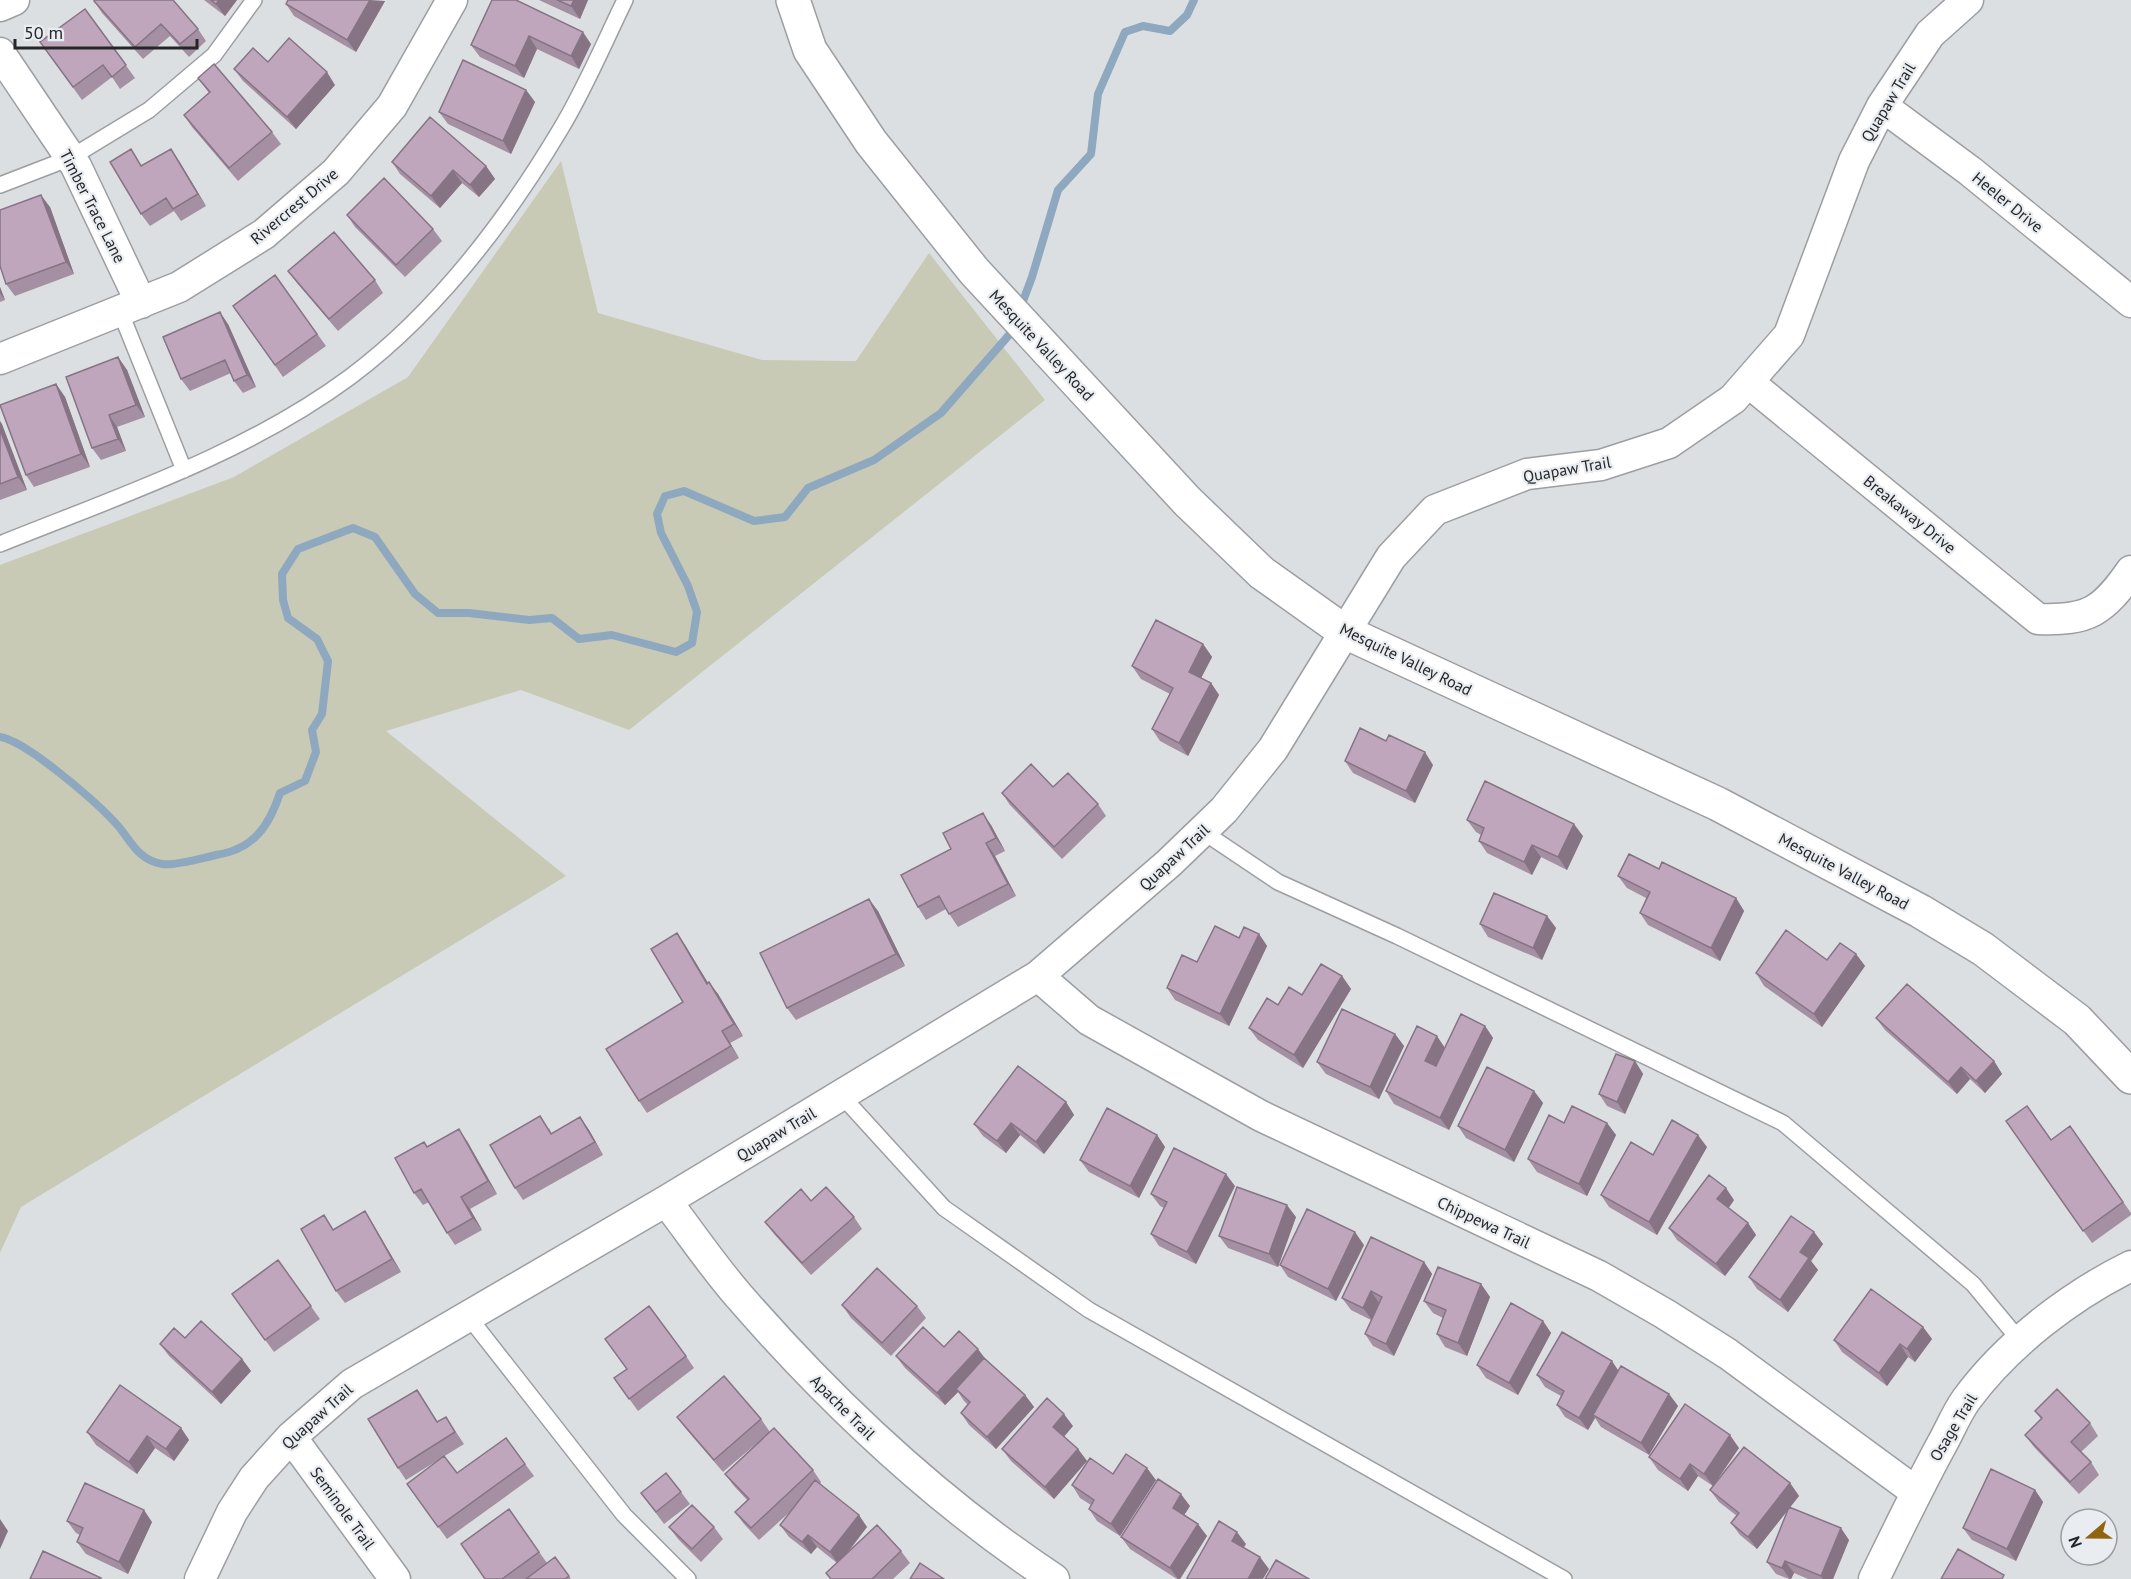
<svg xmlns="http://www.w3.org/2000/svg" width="2131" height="1579" font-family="'PT Sans',sans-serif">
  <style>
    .green { fill: #c8cab5 }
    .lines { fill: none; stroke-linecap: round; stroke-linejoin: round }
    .stream { stroke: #8da8bf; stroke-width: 8 }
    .service-casing { stroke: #9c9ea2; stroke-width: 18 }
    .minor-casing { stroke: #9c9ea2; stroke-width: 33 }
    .tertiary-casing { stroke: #9c9ea2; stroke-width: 36 }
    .service { stroke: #fff; stroke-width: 15 }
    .minor { stroke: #fff; stroke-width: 30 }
    .tertiary { stroke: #fff; stroke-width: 33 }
    .wall { fill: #a58fa3 }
    .shaded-wall { fill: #867484 }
    .building { fill: #c0a6bd; stroke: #867484; stroke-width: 1.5 }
    .labels { text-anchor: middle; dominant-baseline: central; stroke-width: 4.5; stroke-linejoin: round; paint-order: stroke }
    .street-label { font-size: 16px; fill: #252628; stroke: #e9ecf0 }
  </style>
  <rect width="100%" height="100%" fill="#dcdfe2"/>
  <!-- green -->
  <path class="green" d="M561 161 598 313 762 360 856 361 929 253 1045 400 629 730 521 690 386 731 566 876 21 1207 0 1253V565L234 477 408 377Z"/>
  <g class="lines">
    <!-- stream -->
    <path class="stream" d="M1020 309 1032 277 1058 190 1091 154 1098 94 1125 32 1143 26 1170 31 1187 15 1194 0
      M0 737C27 741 100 805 119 827 132 843 139 860 162 864 175 866 202 858 216 855 254 849 269 826 280 793L305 781 316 752 312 730 322 714 328 661 317 639 288 618 283 600 282 574 298 549 353 528 375 537 415 594 438 613H469L529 620 552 618 579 639 612 635 676 652 692 643 697 612 688 586 661 533 657 514 665 496 684 491 754 521 785 517 808 488 874 460 941 413 1009 335 1013 326"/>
    <!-- service casing -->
    <g class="service-casing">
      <path id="service" d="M0 185 70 158 149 110 214 55 254 0
        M120 311 184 470
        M0 544C119 496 246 454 350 377 437 312 505 222 560 130 585 89 604 43 625 0
        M1202 831 1278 882 1397 936 1783 1123 1973 1284 2021 1342
        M841 1095 944 1208 1089 1310 1564 1579
        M468 1316 624 1515 688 1579"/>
    </g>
    <!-- minor casing -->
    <g class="minor-casing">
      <path id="minor" d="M0 6 14 0
        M0 53 76 166 141 303
        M1882 106 1970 171 2131 302
        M0 359 179 287 264 234 336 172 392 106 452 0
        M1748 382 2038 619C2089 621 2103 611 2131 571
        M1038 976 1089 1020 1261 1116 1599 1276 1665 1314 1728 1354 1916 1492
        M666 1201C690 1232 712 1265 738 1295 830 1401 936 1501 1054 1579
        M291 1437 395 1579
        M200 1579 232 1512 254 1478 291 1437 352 1384 666 1201 1038 976 1169 863 1224 810 1273 749 1391 557 1435 510 1527 474 1601 465 1669 443 1733 399 1789 335 1854 161 1882 106 1930 34 1968 0
        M1874 1579C1896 1534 1918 1488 1942 1444 1950 1430 1956 1414 1966 1400 2006 1345 2070 1296 2131 1266"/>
    </g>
    <!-- tertiary casing -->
    <g class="tertiary-casing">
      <path id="tertiary" d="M793 0 810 50 871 142 974 271 1187 501 1262 573 1345 632 1718 804 1920 911 1983 949 2077 1020 2131 1077"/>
    </g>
    <!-- service -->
    <use href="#service" class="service"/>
    <!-- minor -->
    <use href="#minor" class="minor"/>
    <!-- tertiary -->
    <use href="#tertiary" class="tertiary"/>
  </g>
  <!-- wall -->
  <path class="wall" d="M204 0H237L225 16Z
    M492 0 591 44 579 69 537 49 524 78 480 57 471 45Z
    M539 0H588L580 19Z
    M94 1 198 29 206 41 189 57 170 36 143 59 102 13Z
    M385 1 356 52 294 16 286 4Z
    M85 9 135 78 120 89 112 77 82 100 40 42Z
    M268 62 335 85 296 129 243 81 234 69Z
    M198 78 272 132 281 144 238 181 192 127 184 115 209 93Z
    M526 90 535 102 511 154 448 124 439 112Z
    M179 161 206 206 181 221 174 211 150 226 141 214 142 166Z
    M392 162 486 166 495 179 479 197 462 183 440 208 400 174Z
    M50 207 74 274 15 296 6 284Z
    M347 215 433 229 442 241 405 277 355 227Z
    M288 271 375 280 383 293 338 331 297 283Z
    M275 275 326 346 283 377 233 306Z
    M0 287 5 300 0 302Z
    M228 324 256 387 243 393 234 381 231 373 190 391 181 379Z
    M118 357 127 370 145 417 117 427 126 451 101 460 92 448Z
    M56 384 65 397 90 467 34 487 26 475Z
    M0 421 27 490 0 500Z
    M1203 644 1212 657 1201 678 1211 683 1219 695 1188 756 1160 741 1152 729 1170 694 1141 679 1132 666Z
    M1345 761 1433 765 1415 803 1353 773Z
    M1053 787 1098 804 1106 816 1062 859 1010 805 1002 793Z
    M1467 820 1583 836 1567 870 1541 857 1532 875 1487 853 1479 841 1481 835 1476 832Z
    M991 825 1005 851 995 856 1016 896 958 927 946 909 926 920 918 907 951 849Z
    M1618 876 1736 898 1744 911 1720 961 1648 925 1640 913 1646 898 1627 888Z
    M878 911 905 966 796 1020 787 1008Z
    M1547 916 1556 928 1542 960 1488 937 1480 924Z
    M1259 934 1267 946 1229 1026 1175 1000 1167 988 1197 962 1239 938Z
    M685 945 708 983 718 994 743 1036 730 1043 739 1058 647 1113 639 1101 683 1002Z
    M1856 954 1865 966 1822 1027 1764 986 1756 973Z
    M1342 976 1351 989 1303 1068 1258 1040 1249 1028 1278 1005 1302 995Z
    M1876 1018 1994 1061 2002 1074 1985 1093 1970 1079 1957 1094 1885 1030Z
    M1485 1026 1493 1038 1449 1130 1394 1104 1386 1091 1445 1047Z
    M1395 1034 1404 1046 1379 1099 1326 1074 1317 1062Z
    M1635 1061 1643 1074 1625 1114 1607 1106 1599 1094Z
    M1534 1091 1543 1103 1514 1162 1466 1138 1458 1126Z
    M1066 1102 1074 1115 1044 1154 1020 1135 1006 1153 983 1136 974 1124Z
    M580 1117 589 1130 603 1155 523 1200 515 1188 549 1128 552 1134Z
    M2006 1121 2051 1140 2070 1126 2131 1213V1215L2092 1243Z
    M1564 1123H1607L1616 1135 1587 1196 1537 1172 1528 1159Z
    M1157 1135 1165 1147 1139 1198 1089 1172 1080 1160Z
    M467 1141 497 1194 470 1209 482 1230 455 1245 447 1233 429 1202 423 1205 414 1193 428 1146Z
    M1707 1147 1657 1235 1609 1207 1601 1195 1653 1155Z
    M1235 1186 1196 1264 1159 1246 1151 1234 1164 1208 1160 1206 1151 1194Z
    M1734 1200 1728 1208 1748 1223 1756 1235 1725 1276 1677 1240 1669 1228Z
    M811 1201 854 1217 862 1229 811 1275 774 1234 765 1222Z
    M365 1211 373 1224 401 1272 345 1303 336 1291 334 1229Z
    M1296 1217 1278 1267 1228 1248 1219 1236Z
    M1814 1232 1823 1244 1811 1261 1818 1270 1788 1312 1757 1289 1749 1277Z
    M1364 1245 1336 1301 1288 1277 1280 1265Z
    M278 1260 320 1319 274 1352 232 1294Z
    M1424 1262 1432 1274 1394 1356 1373 1346 1365 1334 1371 1320 1351 1310 1342 1298Z
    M1481 1284 1490 1297 1467 1356 1445 1347 1437 1334 1443 1318 1433 1313 1424 1301Z
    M842 1305 917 1306 926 1318 891 1356 851 1318Z
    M1543 1321 1551 1333 1518 1395 1486 1378 1477 1365Z
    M1923 1327 1932 1339 1915 1362 1908 1357 1887 1386 1842 1352 1834 1340Z
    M185 1338 242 1359 251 1371 221 1404 169 1356 160 1344Z
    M944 1347 985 1359 1025 1395 1034 1407 996 1449 969 1425 961 1413 968 1405 964 1401 958 1392 945 1405 905 1368 896 1356Z
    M686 1356 694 1368 638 1411 614 1378Z
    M1618 1371 1669 1394 1678 1406 1649 1455 1601 1427 1595 1418 1588 1430 1565 1417 1557 1405 1561 1396 1545 1387 1537 1375Z
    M425 1402 437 1422 446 1417 464 1444 406 1480 398 1468Z
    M2035 1411 2090 1423 2098 1436 2081 1452 2091 1462 2099 1475 2079 1494 2034 1447 2025 1435 2041 1419Z
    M677 1417 761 1419 770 1432 723 1472 686 1429Z
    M1073 1426 1064 1436 1078 1449 1087 1461 1054 1499 1011 1461 1002 1449Z
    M181 1428 189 1440 174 1461 155 1448 137 1474 96 1445 87 1432Z
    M506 1438 534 1476 447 1539 407 1484 457 1473Z
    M1739 1448 1713 1486 1698 1476 1688 1491 1658 1470 1649 1457Z
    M813 1470 821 1482 820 1484 867 1527 847 1554 901 1551 910 1563 893 1579H831L837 1563 817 1547 811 1554 789 1537 780 1525 793 1509 759 1540 744 1524 735 1512 747 1500 734 1486 725 1474Z
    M1113 1474 1156 1480 1120 1536 1097 1521 1089 1509 1091 1505 1080 1498 1072 1485Z
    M1790 1483 1799 1496 1790 1507 1849 1540 1833 1579H1808L1794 1573 1791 1579H1789L1776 1574 1767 1562 1788 1510 1757 1549 1740 1535 1731 1523 1737 1516 1719 1502 1710 1490Z
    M2035 1490 2043 1502 2016 1561 1972 1540 1963 1528Z
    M681 1492 690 1504 664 1524 641 1493Z
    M1190 1506 1184 1515 1207 1536 1180 1579H1177L1130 1549 1121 1537Z
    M509 1509 547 1563 555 1557 571 1579H485Z
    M67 1521 152 1522 128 1574 86 1554 77 1542 80 1535 76 1533Z
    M669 1527H714L723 1539 701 1562 678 1539Z"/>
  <!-- shaded-wall -->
  <path class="shaded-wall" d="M219 0H237L225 16 216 4Z
    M370 0 385 1 356 52 347 40Z
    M574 0H588L580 19 571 6Z
    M583 32 591 44 579 69 571 56Z
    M529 36 537 49 524 78 515 66Z
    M327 72 335 85 296 129 287 117Z
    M526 90 535 102 511 154 503 141Z
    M171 149 179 161 206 206 198 194Z
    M486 166 495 179 479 197 470 185Z
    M453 170 462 183 440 208 431 196Z
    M41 195 50 207 74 274 66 262Z
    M0 287 5 300 0 293Z
    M220 312 228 324 256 387 247 375Z
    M118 357 127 370 145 417 136 405Z
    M56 384 65 397 90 467 81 454Z
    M109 415 117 427 126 451 118 439Z
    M0 421 2 424 27 490 18 477 0 430Z
    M1203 644 1212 657 1198 684 1189 672Z
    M1211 683 1219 695 1188 756 1179 743Z
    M1425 752 1433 765 1415 803 1406 791Z
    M983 813 991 825 1005 851 996 838Z
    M1574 824 1583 836 1567 870 1558 857Z
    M986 843 995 856 1016 896 1008 884Z
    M1532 845 1541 857 1532 875 1524 862Z
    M1736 898 1744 911 1720 961 1711 948Z
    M869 899 878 911 905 966 896 954Z
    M1547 916 1556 928 1542 960 1533 948Z
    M677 933 685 945 716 996 707 984Z
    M1259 934 1267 946 1229 1026 1220 1014Z
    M1856 954 1865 966 1822 1027 1814 1014Z
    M1342 976 1351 989 1303 1068 1294 1055Z
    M709 982 718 994 743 1036 734 1024Z
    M1485 1026 1493 1038 1449 1130 1440 1118Z
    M722 1031 730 1043 739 1058 731 1046Z
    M1395 1034 1404 1046 1379 1099 1370 1087Z
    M1437 1036 1445 1048 1433 1073 1425 1061Z
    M1635 1061 1643 1074 1625 1114 1617 1102Z
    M1994 1061 2002 1074 1985 1093 1976 1081Z
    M1961 1067 1970 1079 1957 1094 1948 1082Z
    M1534 1091 1543 1103 1514 1162 1505 1150Z
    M1066 1102 1074 1115 1044 1154 1036 1142Z
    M580 1117 589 1130 603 1155 595 1142Z
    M1011 1123 1020 1135 1006 1153 997 1141Z
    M1607 1123 1616 1135 1587 1196 1579 1184Z
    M459 1129 467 1141 497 1194 488 1181Z
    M1157 1135 1165 1147 1139 1198 1130 1186Z
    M1698 1135 1707 1147 1657 1235 1649 1222Z
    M1226 1174 1235 1186 1196 1264 1187 1252Z
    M1726 1188 1734 1200 1726 1212 1717 1199Z
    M461 1197 470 1209 482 1230 473 1218Z
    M1287 1205 1296 1217 1278 1267 1269 1254Z
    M365 1211 373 1224 401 1272 392 1259Z
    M1748 1223 1756 1235 1725 1276 1716 1264Z
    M1355 1232 1364 1245 1336 1301 1328 1289Z
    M1814 1232 1823 1244 1811 1261 1818 1270 1788 1312 1780 1300 1800 1252Z
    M1424 1262 1432 1274 1394 1356 1386 1344Z
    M1481 1284 1490 1297 1467 1356 1458 1343Z
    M1371 1291 1380 1304 1372 1320 1363 1308Z
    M1543 1321 1551 1333 1518 1395 1509 1383Z
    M1923 1327 1932 1339 1915 1362 1907 1349Z
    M1900 1344 1908 1357 1887 1386 1879 1373Z
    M978 1349 987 1361 956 1389 958 1392 945 1405 937 1393Z
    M242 1359 251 1371 221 1404 212 1392Z
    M1612 1361 1620 1373 1593 1415 1595 1418 1588 1430 1579 1418Z
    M1669 1394 1678 1406 1649 1455 1641 1443Z
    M1025 1395 1034 1407 996 1449 987 1437Z
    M1064 1414 1073 1426 1062 1439 1053 1427Z
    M181 1428 189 1440 174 1461 166 1449Z
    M1730 1435 1739 1448 1713 1486 1704 1474Z
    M147 1436 155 1448 137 1474 129 1462Z
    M1078 1449 1087 1461 1054 1499 1045 1487Z
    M1690 1464 1698 1476 1688 1491 1680 1479Z
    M1147 1468 1156 1480 1120 1536 1111 1524Z
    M1790 1483 1799 1496 1757 1549 1748 1537Z
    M2035 1490 2043 1502 2016 1561 2007 1549Z
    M1181 1494 1190 1506 1181 1520 1173 1508Z
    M144 1510 152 1522 128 1574 119 1562Z
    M859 1515 867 1527 838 1564 830 1552Z
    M0 1519 8 1531 0 1549Z
    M1198 1524 1207 1536 1180 1579H1178L1170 1568Z
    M1841 1528 1849 1540 1833 1579H1823L1821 1576Z
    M1237 1532 1246 1544 1240 1554 1232 1541Z
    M808 1535 817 1547 811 1554 802 1542Z
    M1260 1557 1269 1569 1263 1579H1248Z
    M1785 1561 1794 1573 1791 1579H1790L1782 1568Z"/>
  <!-- building -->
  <path class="building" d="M94 0H173L198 29 180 44 161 24 135 47 94 1Z
    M211 0H219L216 4Z
    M288 0H370L347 40 286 4Z
    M492 0H516L583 32 571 56 529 36 515 66 471 45Z
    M557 0H574L571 6Z
    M85 9 126 65 112 77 103 65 73 87 40 42Z
    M289 38 327 72 287 117 234 69 253 48 268 62Z
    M463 60 526 90 503 141 439 112Z
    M214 64 272 132 229 168 184 115 210 92 198 78Z
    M430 117 486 166 470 185 453 170 431 196 392 162Z
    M131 149 141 166 171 149 198 194 173 209 166 198 141 214 110 162Z
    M384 178 433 229 396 265 347 215Z
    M41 195 66 262 6 284 0 266V210Z
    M334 232 375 280 329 319 288 271Z
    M275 275 317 334 275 365 233 306Z
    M220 312 247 375 234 381 225 360 181 379 163 337Z
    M118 357 136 405 109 415 118 439 92 448 66 377Z
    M56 384 81 454 26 475 0 405Z
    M0 430 18 477 0 484Z
    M1156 620 1203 644 1189 672 1211 683 1179 743 1152 729 1173 688 1132 666Z
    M1360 728 1386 741 1389 735 1425 752 1406 791 1345 761Z
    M1031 764 1053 787 1068 773 1098 804 1054 847 1002 793Z
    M1485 781 1574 824 1558 857 1532 845 1524 862 1479 841 1484 828 1467 820Z
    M983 813 996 838 986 843 1008 884 949 914 939 896 918 907 901 875 951 849 943 833Z
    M1629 854 1659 869 1662 862 1736 898 1711 948 1640 913 1650 892 1618 876Z
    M1494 893 1547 916 1533 948 1480 924Z
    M869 899 896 954 787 1008 760 953Z
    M1215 926 1239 938 1244 927 1259 934 1220 1014 1167 988 1182 955 1197 962Z
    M1786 930 1827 960 1840 943 1856 954 1814 1014 1756 973Z
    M677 933 707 984 709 982 734 1024 722 1031 731 1046 639 1101 606 1049 683 1002 651 949Z
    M1321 964 1342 976 1294 1055 1249 1028 1267 998 1278 1005 1289 987 1302 995Z
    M1907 984 1994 1061 1976 1081 1961 1067 1948 1082 1876 1018Z
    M1342 1009 1395 1034 1370 1087 1317 1062Z
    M1461 1014 1485 1026 1440 1118 1386 1091 1417 1026 1437 1036 1425 1061 1436 1066Z
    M1616 1054 1635 1061 1617 1102 1599 1094Z
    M1018 1066 1066 1102 1036 1142 1011 1123 997 1141 974 1124Z
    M1487 1067 1534 1091 1505 1150 1458 1126Z
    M1572 1106 1607 1123 1579 1184 1528 1159 1549 1115 1564 1123Z
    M2027 1106 2051 1140 2070 1126 2123 1202 2083 1231 2006 1121Z
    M1107 1108 1157 1135 1130 1186 1080 1160Z
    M540 1116 551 1134 580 1117 595 1142 515 1188 490 1145Z
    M1672 1120 1698 1135 1649 1222 1601 1195 1631 1142 1653 1155Z
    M459 1129 488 1181 461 1197 473 1218 447 1233 421 1189 414 1193 395 1158 424 1142 427 1147Z
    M1174 1148 1226 1174 1187 1252 1151 1234 1167 1202 1151 1194Z
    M1709 1175 1726 1188 1717 1199 1748 1223 1716 1264 1669 1228Z
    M826 1187 854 1217 802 1263 765 1222 801 1189 811 1201Z
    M1237 1187 1287 1205 1269 1254 1219 1236Z
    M1307 1209 1355 1232 1328 1289 1280 1265Z
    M365 1211 392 1259 336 1291 301 1229 324 1215 333 1230Z
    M1791 1216 1814 1232 1800 1252 1809 1258 1780 1300 1749 1277Z
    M1371 1237 1424 1262 1386 1344 1365 1334 1382 1297 1371 1291 1363 1308 1342 1298Z
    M278 1260 311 1306 265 1340 232 1294Z
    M1438 1267 1481 1284 1458 1343 1437 1334 1446 1310 1424 1301Z
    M877 1268 917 1306 882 1343 842 1305Z
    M1871 1289 1923 1327 1907 1349 1900 1344 1879 1373 1834 1340Z
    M1511 1303 1543 1321 1509 1383 1477 1365Z
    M649 1306 686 1356 629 1399 614 1378 627 1369 605 1339Z
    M201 1321 242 1359 212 1392 160 1344 174 1328 185 1338Z
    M923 1327 944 1347 959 1331 978 1349 937 1393 896 1356Z
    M1562 1332 1612 1361 1579 1418 1557 1405 1564 1391 1537 1375Z
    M984 1358 1025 1395 987 1437 961 1413 970 1402 956 1389Z
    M1621 1366 1669 1394 1641 1443 1593 1415Z
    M724 1376 761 1419 714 1460 677 1417Z
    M120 1385 181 1428 166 1449 147 1436 129 1462 87 1432Z
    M2057 1389 2090 1423 2071 1442 2091 1462 2070 1482 2025 1435 2042 1418 2035 1411Z
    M417 1390 437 1422 446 1417 455 1432 398 1468 368 1419Z
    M1047 1398 1064 1414 1053 1427 1078 1449 1045 1487 1002 1449Z
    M1685 1404 1730 1435 1704 1474 1690 1464 1680 1479 1649 1457Z
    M774 1428 813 1470 751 1528 735 1512 749 1499 725 1474Z
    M506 1438 525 1464 438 1527 407 1484 444 1456 457 1473Z
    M1744 1447 1790 1483 1748 1537 1731 1523 1739 1513 1710 1490Z
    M1126 1454 1147 1468 1111 1524 1089 1509 1094 1500 1072 1485 1090 1458 1113 1474Z
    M1991 1469 2035 1490 2007 1549 1963 1528Z
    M666 1473 681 1492 656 1512 641 1493Z
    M1158 1479 1181 1494 1173 1508 1198 1524 1170 1568 1121 1537Z
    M815 1480 859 1515 830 1552 808 1535 802 1542 780 1525Z
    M85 1483 144 1510 119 1562 77 1542 83 1528 67 1521Z
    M692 1505 714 1527 692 1549 669 1527Z
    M1789 1507 1841 1528 1821 1576 1785 1561 1782 1568 1767 1562Z
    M509 1509 539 1552 502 1579H485L461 1544Z
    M1219 1521 1237 1532 1232 1541 1260 1557 1248 1579H1188L1187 1578Z
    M877 1525 901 1551 872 1579H831L826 1573Z
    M1958 1549 2004 1575 2002 1579H1941Z
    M43 1551 101 1578 100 1579H30Z
    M555 1557 569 1576 565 1579H526Z
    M1276 1560 1309 1579H1265Z
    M920 1563 944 1579H910Z"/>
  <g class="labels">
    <!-- street labels -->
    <g class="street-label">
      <text transform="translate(1888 102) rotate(-59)">Quapaw Trail</text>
      <text transform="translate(2008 202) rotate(39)">Heeler Drive</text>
      <text transform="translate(93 206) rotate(63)">Timber Trace Lane</text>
      <text transform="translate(294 206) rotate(-40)">Rivercrest Drive</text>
      <text transform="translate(1042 345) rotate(47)">Mesquite Valley Road</text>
      <text transform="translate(1567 469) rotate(-10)">Quapaw Trail</text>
      <text transform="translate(1910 514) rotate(39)">Breakaway Drive</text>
      <text transform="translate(1406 659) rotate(26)">Mesquite Valley Road</text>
      <text transform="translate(1174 857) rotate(-43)">Quapaw Trail</text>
      <text transform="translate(1844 871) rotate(28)">Mesquite Valley Road</text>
      <text transform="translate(776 1134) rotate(-31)">Quapaw Trail</text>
      <text transform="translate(1484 1222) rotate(25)">Chippewa Trail</text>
      <text transform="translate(843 1407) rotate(45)">Apache Trail</text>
      <text transform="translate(317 1416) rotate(-42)">Quapaw Trail</text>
      <text transform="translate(1953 1427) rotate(-59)">Osage Trail</text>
      <text transform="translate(343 1508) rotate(54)">Seminole Trail</text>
    </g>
  </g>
  <!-- north arrow -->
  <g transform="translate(2089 1537) rotate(250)"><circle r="28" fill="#e9ecf0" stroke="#9b9da0" stroke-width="1.5"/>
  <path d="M0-4.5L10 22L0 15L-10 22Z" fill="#91640f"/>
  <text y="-9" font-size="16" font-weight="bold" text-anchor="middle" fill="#252628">N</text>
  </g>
  <!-- scale -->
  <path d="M15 39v9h182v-9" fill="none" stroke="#252628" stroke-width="3"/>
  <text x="24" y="39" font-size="18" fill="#252628" stroke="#e9ecf0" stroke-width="4.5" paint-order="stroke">50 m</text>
</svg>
